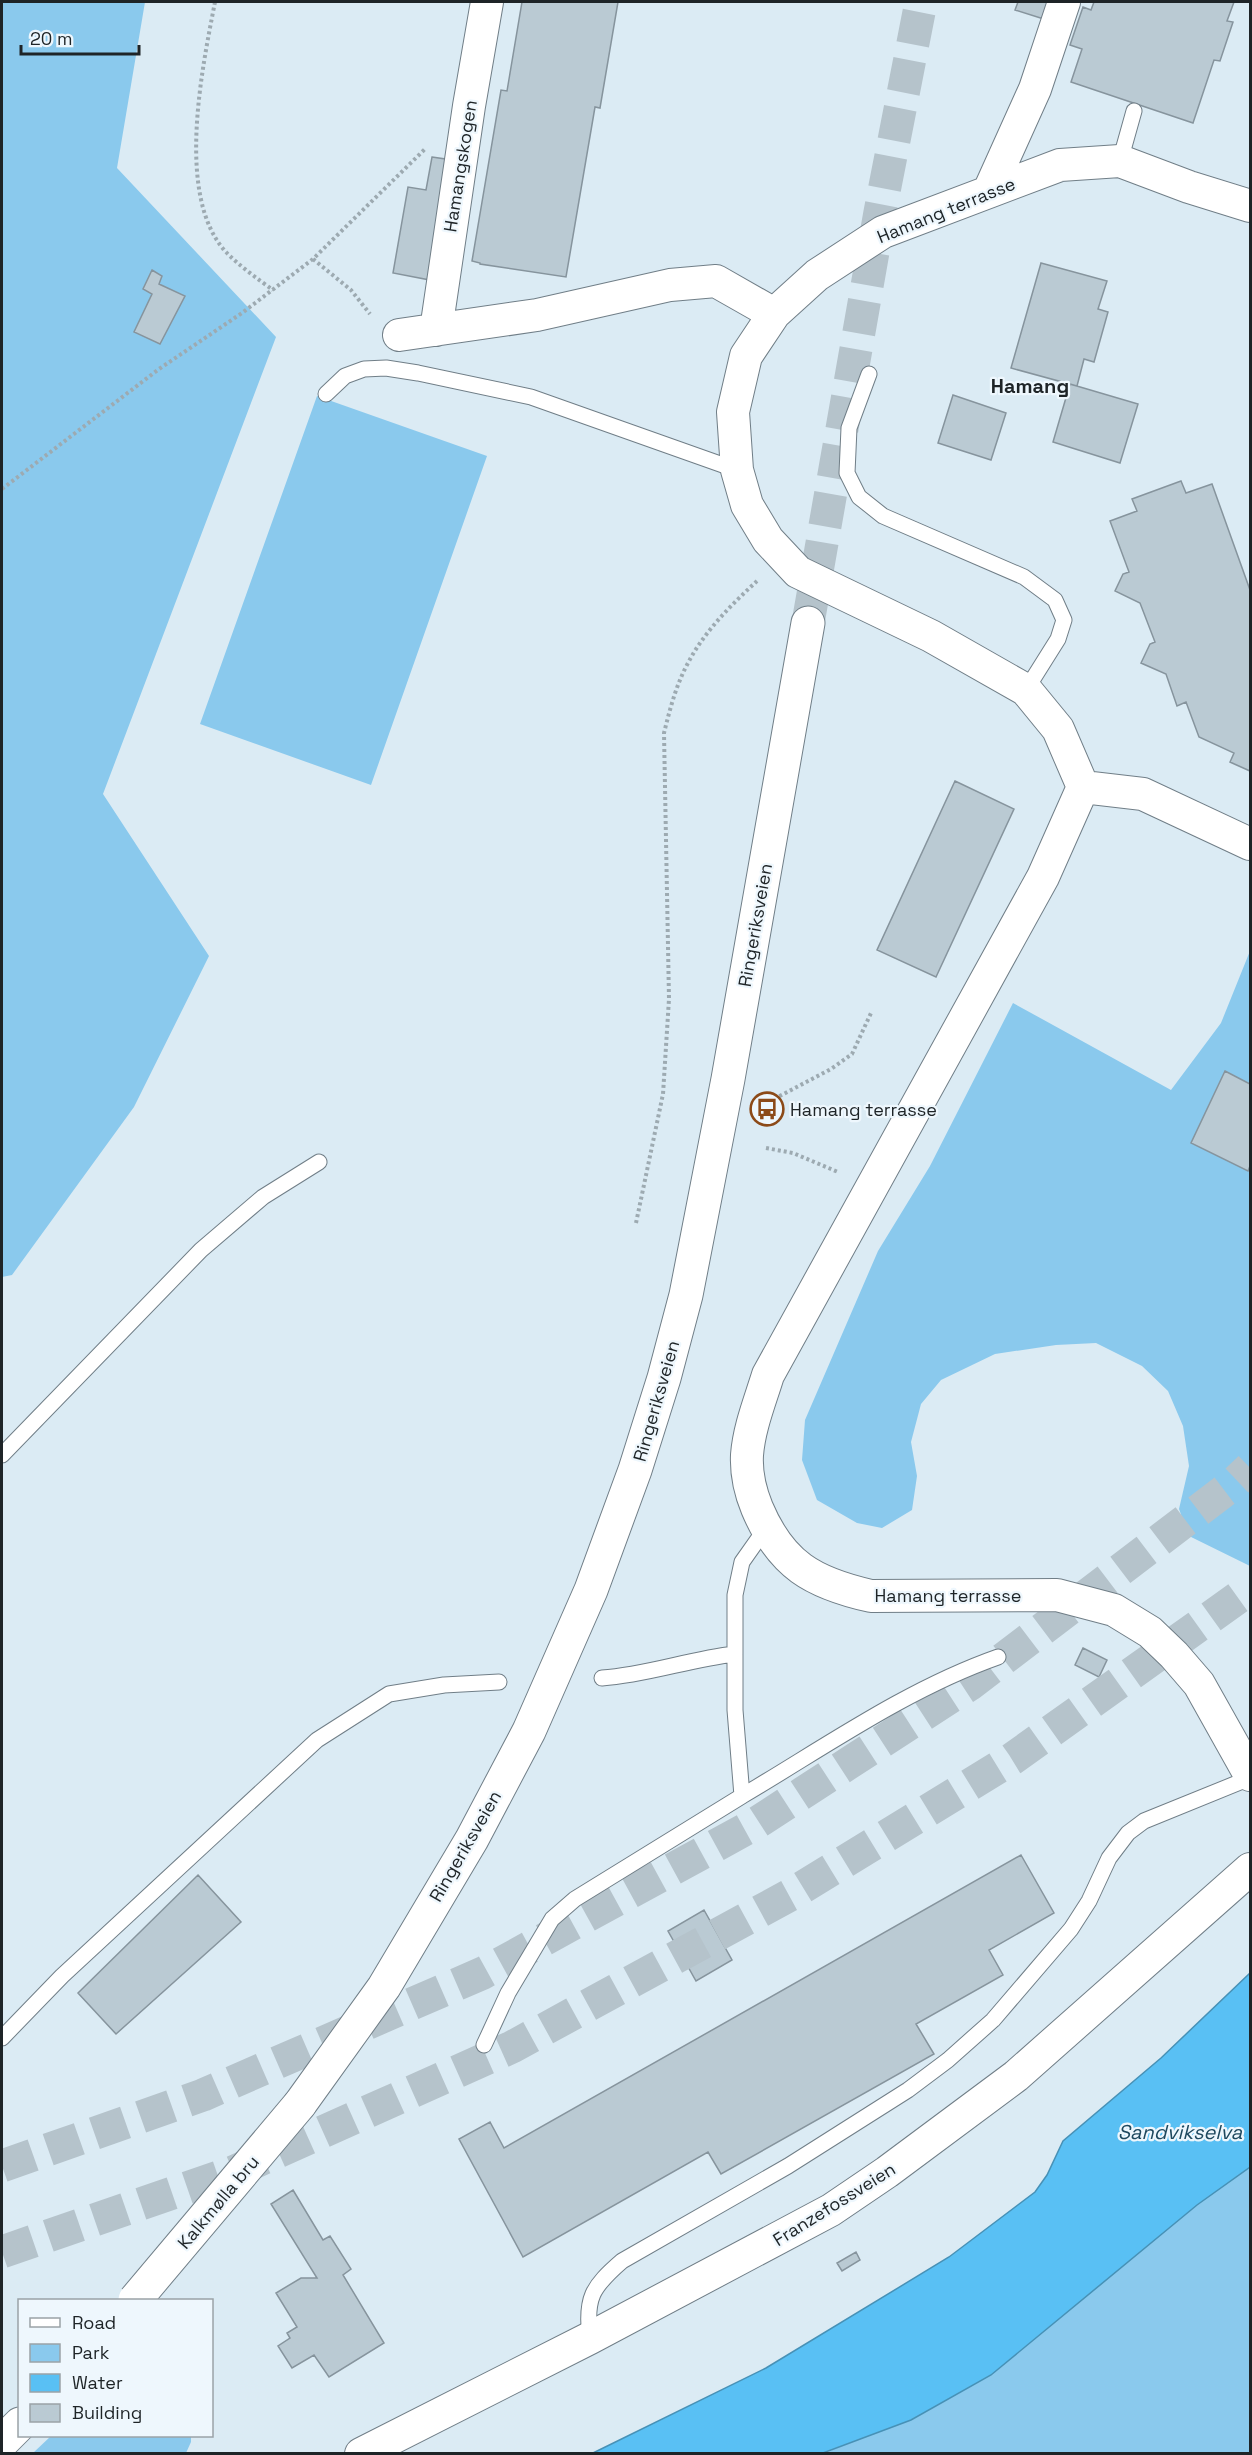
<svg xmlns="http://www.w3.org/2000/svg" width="1252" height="2455" font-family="'Space Grotesk',sans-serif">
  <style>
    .green { fill: #8ac9ed }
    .water { fill: #59c0f4; stroke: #4791b6; stroke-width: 1.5 }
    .building { fill: #bacad3; stroke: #86949d; stroke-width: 1.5 }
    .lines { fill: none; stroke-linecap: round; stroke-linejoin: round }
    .secondary-tunnel { stroke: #b5c3cb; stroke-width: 33; stroke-dasharray: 33 16; stroke-linecap: butt }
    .highway-tunnel { stroke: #b5c3cb; stroke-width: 33; stroke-dasharray: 33 16; stroke-linecap: butt }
    .lane-casing { stroke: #707e87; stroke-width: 17 }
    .street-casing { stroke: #707e87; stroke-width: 34 }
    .secondary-casing { stroke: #707e87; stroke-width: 35 }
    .path { stroke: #9daab1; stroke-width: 4; stroke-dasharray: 3 3; stroke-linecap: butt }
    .lane { stroke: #fff; stroke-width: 15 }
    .street { stroke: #fff; stroke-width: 32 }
    .secondary { stroke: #fff; stroke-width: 33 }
    .secondary-bridge-casing { stroke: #707e87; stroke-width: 35; stroke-linecap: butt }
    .secondary-bridge { stroke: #fff; stroke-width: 33 }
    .labels { text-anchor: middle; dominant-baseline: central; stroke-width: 4.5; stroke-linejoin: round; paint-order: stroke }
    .street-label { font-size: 18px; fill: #1e2427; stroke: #eef7fd }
    .poi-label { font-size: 18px; fill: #1e2427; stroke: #eef7fd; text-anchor: start }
    .neighbourhood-label { font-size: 20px; font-weight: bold; fill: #1e2427; stroke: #eef7fd }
    .water-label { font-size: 20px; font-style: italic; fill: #1d485e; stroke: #eef7fd }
  </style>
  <rect width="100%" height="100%" fill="#dbebf4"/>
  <!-- green -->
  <path class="green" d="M2 2H145L117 168 276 337 103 794 209 956 134 1107 12 1275 2 1277Z
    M317 396 487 456 371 785 200 724Z
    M1250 951V1566L1189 1536 1179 1509 1189 1466 1183 1426 1168 1391 1142 1366 1096 1343 1056 1345 995 1354 941 1380 921 1404 911 1442 917 1476 912 1510 882 1528 857 1523 817 1500 802 1460 805 1420 878 1251 930 1166 1013 1003 1171 1090 1221 1023Z
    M1250 2167V2453L823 2454 857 2439Z
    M51 2436H191V2442L186 2453H33Z"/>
  <!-- water -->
  <path class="water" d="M1250 1973V2167L1197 2205 991 2375 911 2420 823 2453H593L766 2368 949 2257 1035 2192 1047 2175 1063 2141 1161 2058Z"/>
  <!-- building -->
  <path class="building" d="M522 2H618L600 108 595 107 566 277 480 264V263L472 261 501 90 507 91Z
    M1018 2H1053L1047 20 1015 10Z
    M1094 2H1234L1227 21 1233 22 1220 61 1214 60 1193 123 1071 82 1082 49 1070 45 1083 7 1091 10Z
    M432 157 452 160 430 280 393 273 408 187 426 190Z
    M1041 263 1107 281 1098 309 1108 312 1094 362 1084 359 1077 386 1011 368Z
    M152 270 162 276 159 284 185 296 160 344 134 332 152 294 143 289Z
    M1070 384 1138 404 1120 463 1053 442Z
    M953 395 1006 413 991 460 938 443Z
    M1181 481 1186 493 1212 484 1250 590V771L1230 762 1234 753 1199 737 1186 702 1177 706 1166 674 1141 663 1150 644 1155 642 1140 603 1115 591 1123 574 1129 572 1110 521 1137 511 1132 499Z
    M955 781 1014 809 936 977 877 950Z
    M1225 1071 1250 1084V1166L1248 1171 1191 1143Z
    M1083 1648 1107 1660 1099 1677 1075 1665Z
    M1021 1855 1054 1913 989 1950 1003 1975 916 2024 934 2054 721 2174 708 2152 523 2257 459 2139 490 2122 504 2148Z
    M198 1875 241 1922 116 2034 78 1993Z
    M704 1910 732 1960 696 1981 668 1931Z
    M293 2190 323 2240 330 2236 351 2269 343 2275 384 2343 329 2377 314 2355 292 2368 278 2346 290 2338 287 2333 297 2327 276 2293 301 2278H317L271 2204Z
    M856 2252 860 2260 842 2271 837 2263Z"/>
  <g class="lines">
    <!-- secondary-tunnel -->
    <path class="secondary-tunnel" d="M808 623 880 212 921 2"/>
    <!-- highway-tunnel -->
    <path class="highway-tunnel" d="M2 2166 203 2095 483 1973 755 1824 969 1685 1232 1485 1250 1468
      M2 2252 233 2172 512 2047 790 1895 1012 1759 1250 1589"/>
    <!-- lane casing -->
    <g class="lane-casing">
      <path id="lane" d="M1120 161 1134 111
        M869 374 849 428 847 473 859 497 883 516 1024 577 1055 600 1064 620 1058 639 1026 690
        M326 394 345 376 364 369 386 368 418 373 531 397 737 470
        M2 1455 201 1250 263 1197 319 1162
        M602 1678C647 1675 690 1659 735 1654
        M742 1796C825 1747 907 1689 998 1657
        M2 2038 62 1976 317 1740 389 1694 444 1685 499 1682
        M484 2045 508 1993 552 1919 575 1899 742 1796 735 1710V1595L742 1562 766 1528
        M590 2338C585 2298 592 2287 622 2261L788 2166 908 2090 948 2060 993 2020 1071 1929 1089 1901 1109 1858 1128 1833 1144 1821 1250 1778"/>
    </g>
    <!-- street casing -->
    <g class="street-casing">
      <path id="street" d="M989 191 1035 89 1064 2
        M1250 206 1189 187 1120 161 1060 165 883 232 817 275 774 314 746 356 733 412 737 470 747 505 768 540 798 572 931 636 1026 690 1058 729 1083 787 1043 877 768 1375C760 1401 749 1428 747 1455 746 1474 750 1491 757 1508 781 1565 813 1583 871 1596L1057 1595 1114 1610 1150 1632 1174 1655 1199 1684 1250 1775
        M436 330 469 106 487 2
        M399 335 537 315 670 285 716 281 774 314
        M1083 787 1143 794 1250 844
        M361 2454 590 2338 831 2210 887 2172 1016 2076 1250 1869"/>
    </g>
    <!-- secondary casing -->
    <g class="secondary-casing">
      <path id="secondary" d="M300 2104 384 1987 472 1839 529 1731 591 1590 635 1470 664 1378 686 1295 728 1079 808 623
        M2 2442 20 2424"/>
    </g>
    <!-- path -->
    <path class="path" d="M215 2C202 69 175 197 226 252 237 264 259 280 273 290
      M313 259 351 290 370 314
      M2 489 159 369 242 313 313 259 425 149
      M774 1099 831 1069 852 1054 871 1013
      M766 1148 793 1153 838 1172
      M636 1223 663 1094 669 999 664 733C670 709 676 685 688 663 704 632 731 605 757 581"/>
    <!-- lane -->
    <use href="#lane" class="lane"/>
    <!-- street -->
    <use href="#street" class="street"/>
    <!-- secondary -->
    <use href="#secondary" class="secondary"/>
    <!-- secondary-bridge casing -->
    <g class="secondary-bridge-casing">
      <path id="secondary-bridge" d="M135 2300 300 2104"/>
    </g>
    <!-- secondary-bridge -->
    <use href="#secondary-bridge" class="secondary-bridge"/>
  </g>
  <!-- icons -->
  <defs>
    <g id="bus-ring" transform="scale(1.725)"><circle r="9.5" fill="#eef7fd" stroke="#8c4a18" stroke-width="1.5"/><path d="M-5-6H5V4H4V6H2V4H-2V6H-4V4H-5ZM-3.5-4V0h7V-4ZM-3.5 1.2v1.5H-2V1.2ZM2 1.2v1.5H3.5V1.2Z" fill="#8c4a18"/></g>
  </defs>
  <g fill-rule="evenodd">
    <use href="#bus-ring" x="767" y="1109"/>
  </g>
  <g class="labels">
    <!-- street labels -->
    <g class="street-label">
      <text transform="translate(460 166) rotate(-81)">Hamangskogen</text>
      <text transform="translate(946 210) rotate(-22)">Hamang terrasse</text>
      <text transform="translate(755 925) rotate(-80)">Ringeriksveien</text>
      <text transform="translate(656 1401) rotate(-74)">Ringeriksveien</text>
      <text x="948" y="1595">Hamang terrasse</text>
      <text transform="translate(465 1846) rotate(-60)">Ringeriksveien</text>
      <text transform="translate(218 2202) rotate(-50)">Kalkmølla bru</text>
      <text transform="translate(834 2204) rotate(-32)">Franzefossveien</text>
    </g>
    <!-- poi labels -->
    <g class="poi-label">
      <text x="790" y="1109">Hamang terrasse</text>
    </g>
    <!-- neighbourhood labels -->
    <g class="neighbourhood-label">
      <text x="1030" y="386">Hamang</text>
    </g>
    <!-- water labels -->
    <g class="water-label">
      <text x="1180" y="2132">Sandvikselva</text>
    </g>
  </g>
  <!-- border -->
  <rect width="1252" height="2455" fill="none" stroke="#1e2427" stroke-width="6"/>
  <!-- legend -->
  <rect x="18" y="2299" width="195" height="138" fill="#eef7fd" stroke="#9ba3a7" stroke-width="1.5"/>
  <rect x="30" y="2318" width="30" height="9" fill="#ffffff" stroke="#9ba3a7" stroke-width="1.5"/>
  <text x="72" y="2329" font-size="18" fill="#1e2427">Road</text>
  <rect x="30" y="2344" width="30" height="18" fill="#8ac9ed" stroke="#9ba3a7" stroke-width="1.5"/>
  <text x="72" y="2359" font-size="18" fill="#1e2427">Park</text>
  <rect x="30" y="2374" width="30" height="18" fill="#59c0f4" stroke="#9ba3a7" stroke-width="1.5"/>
  <text x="72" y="2389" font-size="18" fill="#1e2427">Water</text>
  <rect x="30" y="2404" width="30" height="18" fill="#bacad3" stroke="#9ba3a7" stroke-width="1.5"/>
  <text x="72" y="2419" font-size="18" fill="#1e2427">Building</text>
  <!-- scale -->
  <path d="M21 45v9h118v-9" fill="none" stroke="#1e2427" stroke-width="3"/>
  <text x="30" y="45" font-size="18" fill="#1e2427" stroke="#eef7fd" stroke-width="4.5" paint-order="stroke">20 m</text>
</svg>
